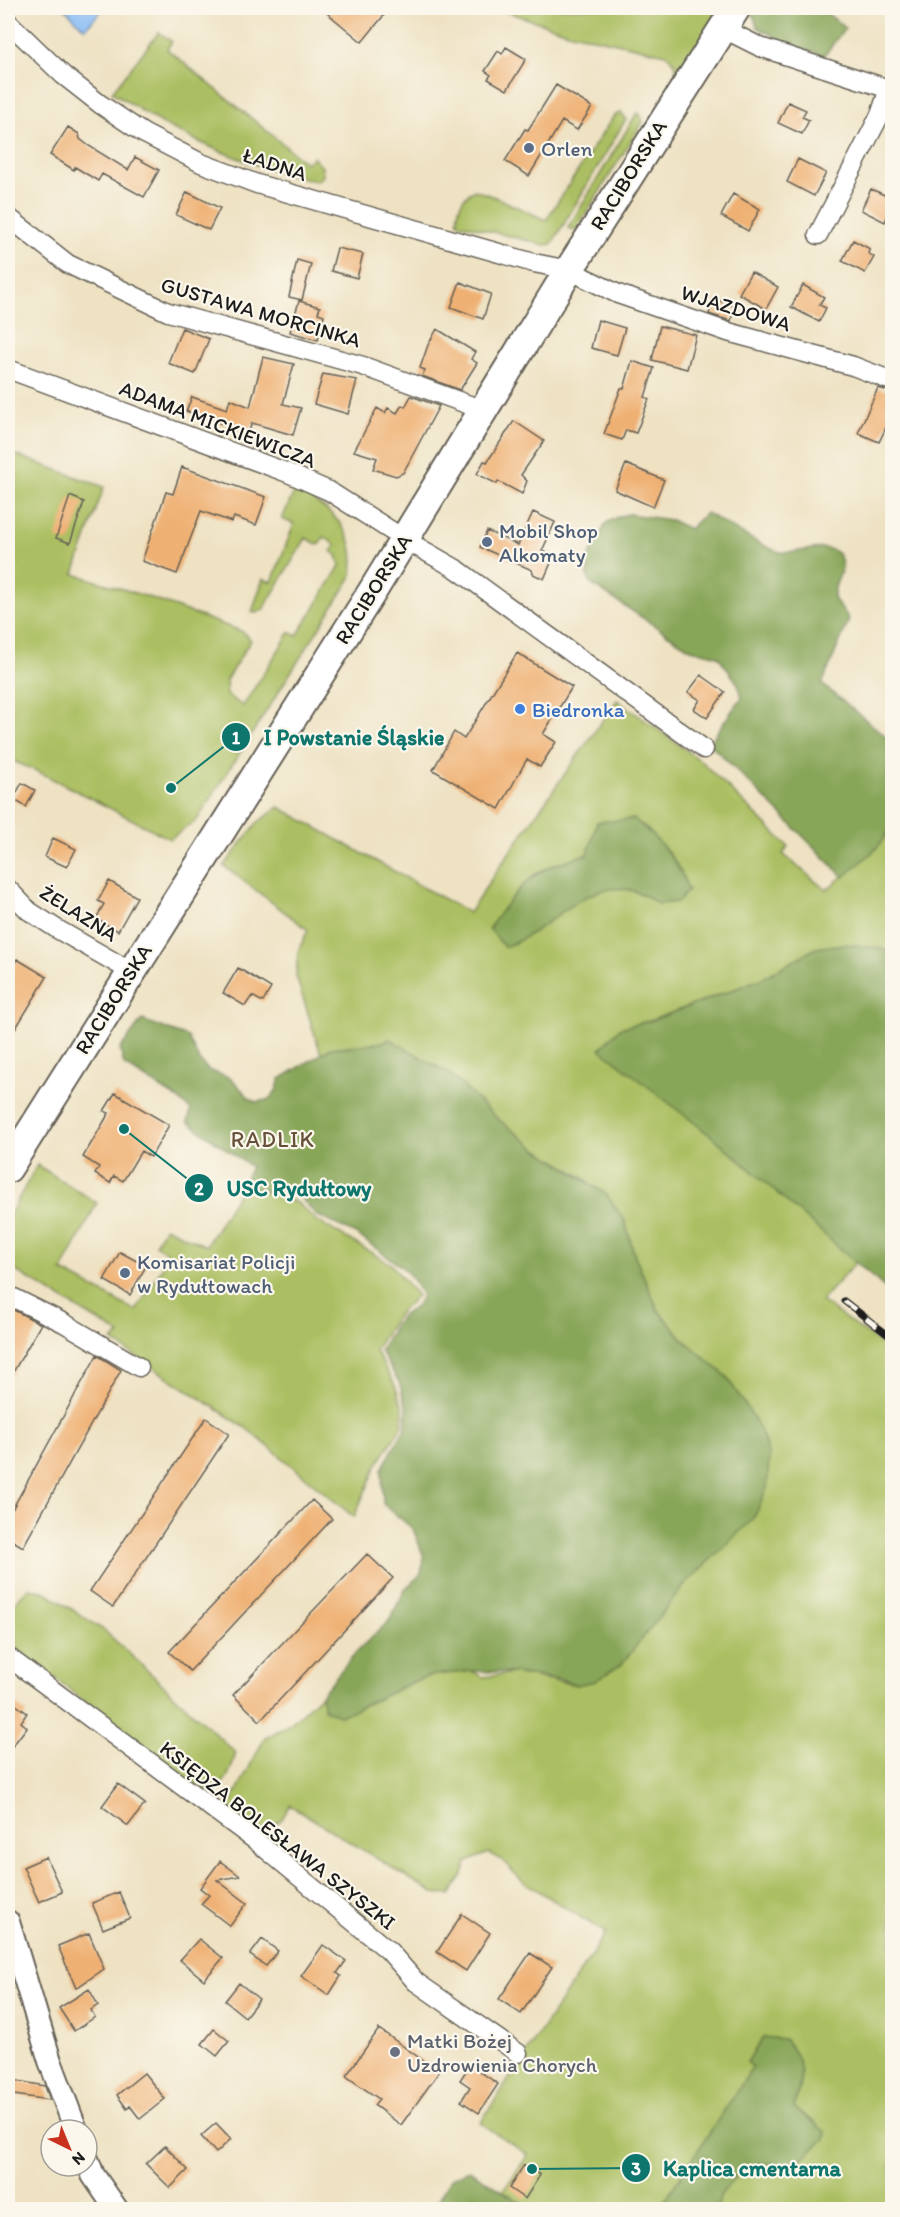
<svg xmlns="http://www.w3.org/2000/svg" width="900" height="2217" font-family="Itim,sans-serif">
  <style>
    .green { fill: #abbf62; stroke: #646e3f; stroke-width: 1.5; fill-rule: evenodd }
    .forest { fill: #88a658; stroke: #52613a; stroke-width: 1.5 }
    .water { fill: #87bcf6; stroke: #526c89; stroke-width: 1.5 }
    .building { fill: #efb173 }
    .lines { fill: none; stroke-linecap: round; stroke-linejoin: round }
    .minor-casing { stroke: #666156; stroke-width: 21 }
    .tertiary-casing { stroke: #666156; stroke-width: 26 }
    .primary-casing { stroke: #666156; stroke-width: 32 }
    .minor { stroke: #fff; stroke-width: 18 }
    .tertiary { stroke: #fff; stroke-width: 22 }
    .primary { stroke: #fff; stroke-width: 28 }
    .rail-casing { stroke: #1c1c1c; stroke-width: 7 }
    .rail { stroke: #fbf7ec; stroke-width: 4.5; stroke-dasharray: 14; stroke-linecap: butt }
    .service-dot { fill: #5c6f8a; stroke: #fbf7ec; stroke-width: 2 }
    .shop-dot { fill: #3f7fe0; stroke: #fbf7ec; stroke-width: 2 }
    .worship-dot { fill: #6b7280; stroke: #fbf7ec; stroke-width: 2 }
    .labels { text-anchor: middle; dominant-baseline: central; stroke-width: 4.5; stroke-linejoin: round; paint-order: stroke }
    .service-label { font-size: 21px; fill: #4e5e75; stroke: #fbf7ec; text-anchor: start }
    .street-label { font-size: 21px; fill: #1c1c1c; stroke: #fbf7ec }
    .shop-label { font-size: 21px; fill: #366cbe; stroke: #fbf7ec; text-anchor: start }
    .worship-label { font-size: 21px; fill: #5b616d; stroke: #fbf7ec; text-anchor: start }
    .neighbourhood-label { font-size: 22px; letter-spacing: 1.5px; fill: #66503a; stroke: #fbf7ec }
    .leader { fill: none; stroke: #0f766e; stroke-width: 2 }
    .callout-dot { fill: #0f766e; stroke: #fbf7ec; stroke-width: 2 }
    .mark-label { font-size: 18px; text-anchor: middle; font-weight: bold; fill: #fff }
    .callout-label { font-size: 22px; text-anchor: middle; font-weight: bold; fill: #0f766e; stroke: #fbf7ec; stroke-width: 4.5; stroke-linejoin: round; paint-order: stroke }
  </style>
  <rect width="100%" height="100%" fill="#fbf7ec"/>
  <filter id="ink" filterUnits="userSpaceOnUse"><feTurbulence type="fractalNoise" baseFrequency=".0167" numOctaves="2"/><feDisplacementMap in="SourceGraphic" scale="12" xChannelSelector="R" yChannelSelector="G"/><feConvolveMatrix kernelMatrix="1 2 1 2 8 2 1 2 1" color-interpolation-filters="sRGB"/></filter>
  <filter id="wash" filterUnits="userSpaceOnUse"><feTurbulence type="fractalNoise" baseFrequency=".008" numOctaves="4" result="noise"/><feDisplacementMap in="SourceGraphic" scale="24" xChannelSelector="R" yChannelSelector="G"/><feGaussianBlur stdDeviation="1.35" result="paint"/><feColorMatrix in="noise" values="0 0 0 0 0 0 0 0 0 0 0 0 0 0 0 0 0 1.4 0 .05"/><feComposite in="paint" operator="in"/></filter>
  <g filter="url(#wash)">
    <rect width="100%" height="100%" fill="#eee2c3"/>
    <!-- green -->
    <path class="green" d="M495 8H736L679 95 675 63 666 54 571 33Z
      M159 32 172 42 167 49 306 163 313 157 322 167 323 176 317 181C266 171 217 152 171 128 151 118 132 104 112 92Z
      M621 112 626 119 552 244 545 245 458 223C456 209 462 196 475 190L495 197 546 220 613 117Z
      M637 113 640 114 643 122 575 231 568 228Z
      M8 452 104 487 74 574 148 597 243 632 251 640 226 680 227 695 243 706 290 632 297 636 340 566 337 555 331 551 336 545 324 537 319 545 306 538 263 610 256 613 252 612 263 579 272 582 294 524 282 519 295 490C332 509 361 533 351 578L197 820 170 839 39 772 8 759Z
      M617 700 701 761 788 846 783 854 826 890 876 849 892 828V952L879 948H816L761 979 653 1020 620 1028 720 1143 857 1261 821 1301 892 1352V2209H717L720 2194 744 2168 759 2163 776 2165 802 2158 812 2148 816 2123 794 2108 799 2089 747 2062 754 2067 659 2209H531L503 2191 528 2155 480 2123 606 1933 521 1880 501 1859 488 1853 467 1862 463 1875 450 1895 433 1893 290 1805 282 1819 264 1833 227 1810 264 1739 291 1723 321 1695 325 1709 367 1704 417 1680 434 1675 472 1671 483 1677 514 1673 577 1685 621 1665 667 1604 701 1568 763 1437 727 1377 684 1340 658 1310 634 1254 625 1221 584 1178 535 1148 498 1119 379 1043 331 1048 321 1054 296 976 298 951 308 930 224 866 257 823 279 807 469 913 502 863ZM634 819 648 830 676 864 658 904C645 894 628 883 611 887 582 893 541 926 515 943L533 875 553 865 588 854Z
      M37 1165 97 1203 62 1271 136 1311 170 1255 155 1244 165 1227 206 1246 243 1185 296 1202 317 1221 391 1264 417 1296 399 1313 375 1350 395 1385 403 1408 402 1426 377 1465 354 1517 246 1428 112 1341 120 1334 8 1266V1218Z
      M29 1588 46 1592 105 1631 236 1753C229 1774 229 1782 209 1792L179 1774 8 1642C8 1614 7 1607 29 1588Z"/>
    <!-- forest -->
    <path class="forest" d="M757 8H824L823 10 845 28 824 56 781 40 757 27 753 14Z
      M706 513C721 521 767 550 780 552 797 555 832 539 840 557 847 571 832 583 834 597 836 606 846 611 849 620L822 684 892 741V828L876 849 844 877 709 743 742 697 738 684 718 656 691 649 678 641 591 584 587 575 588 559 606 523 620 516 629 514 671 520 689 529Z
      M634 819C657 838 680 861 688 890L678 902 658 904C597 857 558 929 504 947L489 928C522 882 532 869 588 854L597 822Z
      M843 944 879 948 892 952V1294L720 1143 600 1049 620 1028 653 1020 761 979 816 948Z
      M142 1020 188 1037 199 1060 208 1070 231 1078 250 1099 256 1102 268 1100 276 1091 280 1079 331 1048 379 1043 390 1039 450 1074 498 1119 535 1148 606 1194 625 1221 634 1254 658 1310 684 1340 727 1377 752 1415 763 1437 769 1457 767 1487 757 1512 751 1521 687 1582 621 1665 595 1681 577 1685 562 1680 514 1673 472 1671 434 1675 417 1680 341 1716 324 1709 321 1695 357 1651 389 1621 406 1588 421 1574 424 1557 413 1529 383 1504 382 1469 405 1428 407 1409 399 1382 380 1350 401 1316 416 1307 422 1296 413 1279 403 1268 356 1234 316 1215 300 1197 254 1188 244 1181 251 1167 188 1122 191 1110 177 1098 124 1065 120 1049Z
      M763 2037 784 2039C807 2064 802 2077 794 2108L826 2132 825 2139 802 2158 790 2164 759 2163 744 2168 721 2194 717 2209H659L753 2067 747 2062Z
      M469 2170 531 2209H433L451 2178Z"/>
    <!-- water -->
    <path class="water" d="M64 8H104L85 29Z"/>
    <g id="blocks">
      <!-- building -->
      <path class="building" d="M321 8H390L362 42Z
        M506 47 526 59 507 90 488 79 491 75 485 71 498 51 502 54Z
        M556 85 592 107 577 130 562 121 529 176 505 161 525 129 528 130Z
        M788 102 806 110 802 117 809 120 802 134 778 123Z
        M68 127 79 134 80 139 89 146 128 170 135 157 159 170 144 197 102 174 98 181 75 167 74 170 50 155Z
        M798 159 826 173 814 196 787 182Z
        M871 189 889 197 887 202 892 205 885 222 861 210Z
        M187 192 220 208 209 230 176 215Z
        M733 194 760 209 748 231 721 216Z
        M853 240 870 249 868 253 874 257 865 273 842 261Z
        M337 248 363 254 357 278 331 271Z
        M297 260 311 264 302 300 289 297Z
        M751 272 778 287 766 309 739 294Z
        M460 282 491 294 483 319 451 307Z
        M803 285 824 297 819 305 826 308 819 322 791 307Z
        M713 299 735 306 731 321 709 314Z
        M299 301 320 307 318 313 324 315 318 340 290 332Z
        M598 320 625 328 617 355 591 348Z
        M660 326 696 335 687 369 652 360Z
        M182 328 209 339 195 374 168 363Z
        M437 329 475 352 471 359 477 363 460 390 422 376 425 370 420 368 428 345Z
        M263 357 294 364 283 404 301 408 293 435 252 423 248 433 186 411 192 397 227 409 230 399 250 407Z
        M632 361 654 368 645 397 649 399 636 433 626 430 622 440 604 434 621 388 624 389Z
        M323 374 357 380 348 414 314 404Z
        M878 388 892 392V415L879 442 858 433Z
        M411 396 439 406 403 473 396 476 373 469 377 458 354 451 377 408 385 413 388 408 397 413 402 405 405 407Z
        M514 421 544 441 521 475 527 481 522 494 498 481 497 484 477 474 484 461 487 462Z
        M626 464 664 480 653 507 615 490Z
        M182 467 266 497 256 525 234 517 232 522 201 511 177 574 142 561 166 492 173 494Z
        M70 496 84 502 70 543 56 538Z
        M533 512 555 522 542 551 554 556 544 579 533 574 532 570 480 547 487 531 518 545Z
        M517 653 572 687 543 734 556 742 540 767 527 759 499 809 433 770 454 732 464 739Z
        M701 675 725 692 707 718 694 709 700 700 688 692Z
        M22 783 35 790 26 807 13 799Z
        M53 838 76 849 67 867 45 857Z
        M109 881 137 897 118 931 96 919 104 904 98 901Z
        M17 959 47 977 8 1041V976Z
        M238 968 271 988 263 1002 252 996 245 1006 223 993Z
        M115 1093 169 1125 151 1157 141 1151 123 1181 114 1176 110 1183 95 1174 99 1167 83 1157 109 1113 104 1111Z
        M120 1252 146 1266 130 1295 104 1280Z
        M8 1307 41 1324 8 1381Z
        M97 1355 121 1370 23 1547 8 1538V1517Z
        M206 1418 229 1434 113 1607 90 1591Z
        M312 1500 332 1519 190 1671 169 1652Z
        M367 1554 393 1578 260 1721 233 1695Z
        M8 1699 27 1713 21 1722 27 1727 8 1752Z
        M118 1784 145 1804 128 1826 102 1806Z
        M46 1857 62 1892 39 1902 23 1867Z
        M220 1861 240 1876 217 1880 247 1903 230 1926 201 1904 209 1895 200 1888Z
        M119 1892 130 1918 103 1929 92 1903Z
        M462 1914 490 1933 466 1971 437 1952Z
        M89 1933 104 1969 76 1988 58 1946Z
        M199 1939 223 1958 204 1980 180 1960Z
        M262 1939 278 1951 266 1966 250 1955Z
        M323 1945 346 1961 337 1973 341 1976 329 1995 301 1976Z
        M530 1953 552 1967 521 2014 499 1999Z
        M239 1983 259 1999 245 2017 225 2001Z
        M89 1989 98 2005 91 2010 95 2017 74 2031 59 2008Z
        M214 2029 229 2041 217 2056 202 2044Z
        M379 2029 439 2072 401 2125 374 2105 379 2099 346 2076Z
        M470 2065 498 2084 479 2113 461 2101 470 2087 460 2080Z
        M144 2073 165 2099 140 2119 130 2106 127 2109 117 2095Z
        M8 2075 18 2081 45 2086 50 2100 14 2095 8 2092Z
        M216 2123 231 2139 216 2153 201 2136Z
        M165 2146 188 2170 170 2188 146 2164Z
        M524 2165 540 2175 525 2199 509 2188Z"/>
    </g>
  </g>
  <g filter="url(#ink)">
    <use href="#blocks" fill-opacity="0" stroke="#666156" stroke-width="1.5"/>
    <g class="lines">
      <!-- minor casing -->
      <g class="minor-casing">
        <path id="minor" d="M8 22 63 75 100 104 143 133 201 163 257 184 534 263 569 270 618 294 728 332 853 366 892 381
          M722 28 760 47 892 90
          M8 217 68 264 168 312 363 366 483 410
          M818 235 880 115 889 89
          M8 369 288 473 329 491 404 539 458 570 704 749
          M8 889 29 911 57 929 130 971
          M8 1295 64 1323 139 1367
          M8 1657 255 1840 389 1951 416 1982 518 2053"/>
      </g>
      <!-- tertiary casing -->
      <g class="tertiary-casing">
        <path id="tertiary" d="M8 1922 50 2061 76 2130
          M87 2159 93 2175 117 2210"/>
      </g>
      <!-- primary casing -->
      <g class="primary-casing">
        <path id="primary" d="M8 1168 372 592 569 270 736 8"/>
      </g>
      <!-- minor -->
      <use href="#minor" class="minor"/>
      <!-- tertiary -->
      <use href="#tertiary" class="tertiary"/>
      <!-- primary -->
      <use href="#primary" class="primary"/>
      <!-- rail casing -->
      <g class="rail-casing">
        <path id="rail" d="M844 1301 892 1338"/>
      </g>
      <!-- rail -->
      <use href="#rail" class="rail"/>
    </g>
  </g>
  <!-- markers -->
  <g class="service-dot">
    <circle cx="529" cy="148" r="6"/>
    <circle cx="487" cy="542" r="6"/>
    <circle cx="125" cy="1273" r="6"/>
  </g>
  <circle class="shop-dot" cx="520" cy="709" r="6"/>
  <circle class="worship-dot" cx="395" cy="2052" r="6"/>
  <g class="labels">
    <!-- service labels -->
    <g class="service-label">
      <text x="541" y="148">Orlen</text>
      <text x="499" y="530">Mobil Shop<tspan x="499" dy="24">Alkomaty</tspan></text>
      <text x="137" y="1261">Komisariat Policji<tspan x="137" dy="24">w Rydułtowach</tspan></text>
    </g>
    <!-- street labels -->
    <g class="street-label">
      <text transform="translate(275 164) rotate(18)">ŁADNA</text>
      <text transform="translate(628 175) rotate(-58)">RACIBORSKA</text>
      <text transform="translate(736 308) rotate(17)">WJAZDOWA</text>
      <text transform="translate(261 312) rotate(16)">GUSTAWA MORCINKA</text>
      <text transform="translate(218 424) rotate(21)">ADAMA MICKIEWICZA</text>
      <text transform="translate(373 589) rotate(-58)">RACIBORSKA</text>
      <text transform="translate(79 913) rotate(32)">ŻELAZNA</text>
      <text transform="translate(113 999) rotate(-58)">RACIBORSKA</text>
      <text transform="translate(278 1835) rotate(38)">KSIĘDZA BOLESŁAWA SZYSZKI</text>
    </g>
    <!-- shop labels -->
    <g class="shop-label">
      <text x="532" y="709">Biedronka</text>
    </g>
    <!-- worship labels -->
    <g class="worship-label">
      <text x="407" y="2040">Matki Bożej<tspan x="407" dy="24">Uzdrowienia Chorych</tspan></text>
    </g>
    <!-- neighbourhood labels -->
    <g class="neighbourhood-label">
      <text x="273" y="1139">RADLIK</text>
    </g>
  </g>
  <!-- callouts -->
  <path class="leader" d="M171 788L236 737M124 1129L199 1188M532 2169L636 2168"/>
  <g class="callout-dot">
    <circle cx="171" cy="788" r="6"/>
    <circle cx="124" cy="1129" r="6"/>
    <circle cx="532" cy="2169" r="6"/>
    <circle cx="236" cy="737" r="15"/>
    <circle cx="199" cy="1188" r="15"/>
    <circle cx="636" cy="2168" r="15"/>
  </g>
  <g class="mark-label">
    <text x="236" y="744">1</text>
    <text x="199" y="1195">2</text>
    <text x="636" y="2175">3</text>
  </g>
  <g class="callout-label">
    <text x="354" y="745">I Powstanie Śląskie</text>
    <text x="299" y="1196">USC Rydułtowy</text>
    <text x="752" y="2176">Kaplica cmentarna</text>
  </g>
  <!-- margin -->
  <rect width="900" height="2217" fill="none" stroke="#fbf7ec" stroke-width="30"/>
  <!-- north arrow -->
  <g transform="translate(69 2148) rotate(137)"><circle r="28" fill="#fbf7ec" stroke="#a29f99" stroke-width="1.5"/>
  <path d="M0-4.5L10 22L0 15L-10 22Z" fill="#c8321e"/>
  <text y="-9" font-size="16" font-weight="bold" text-anchor="middle" fill="#1c1c1c">N</text>
  </g>
</svg>
